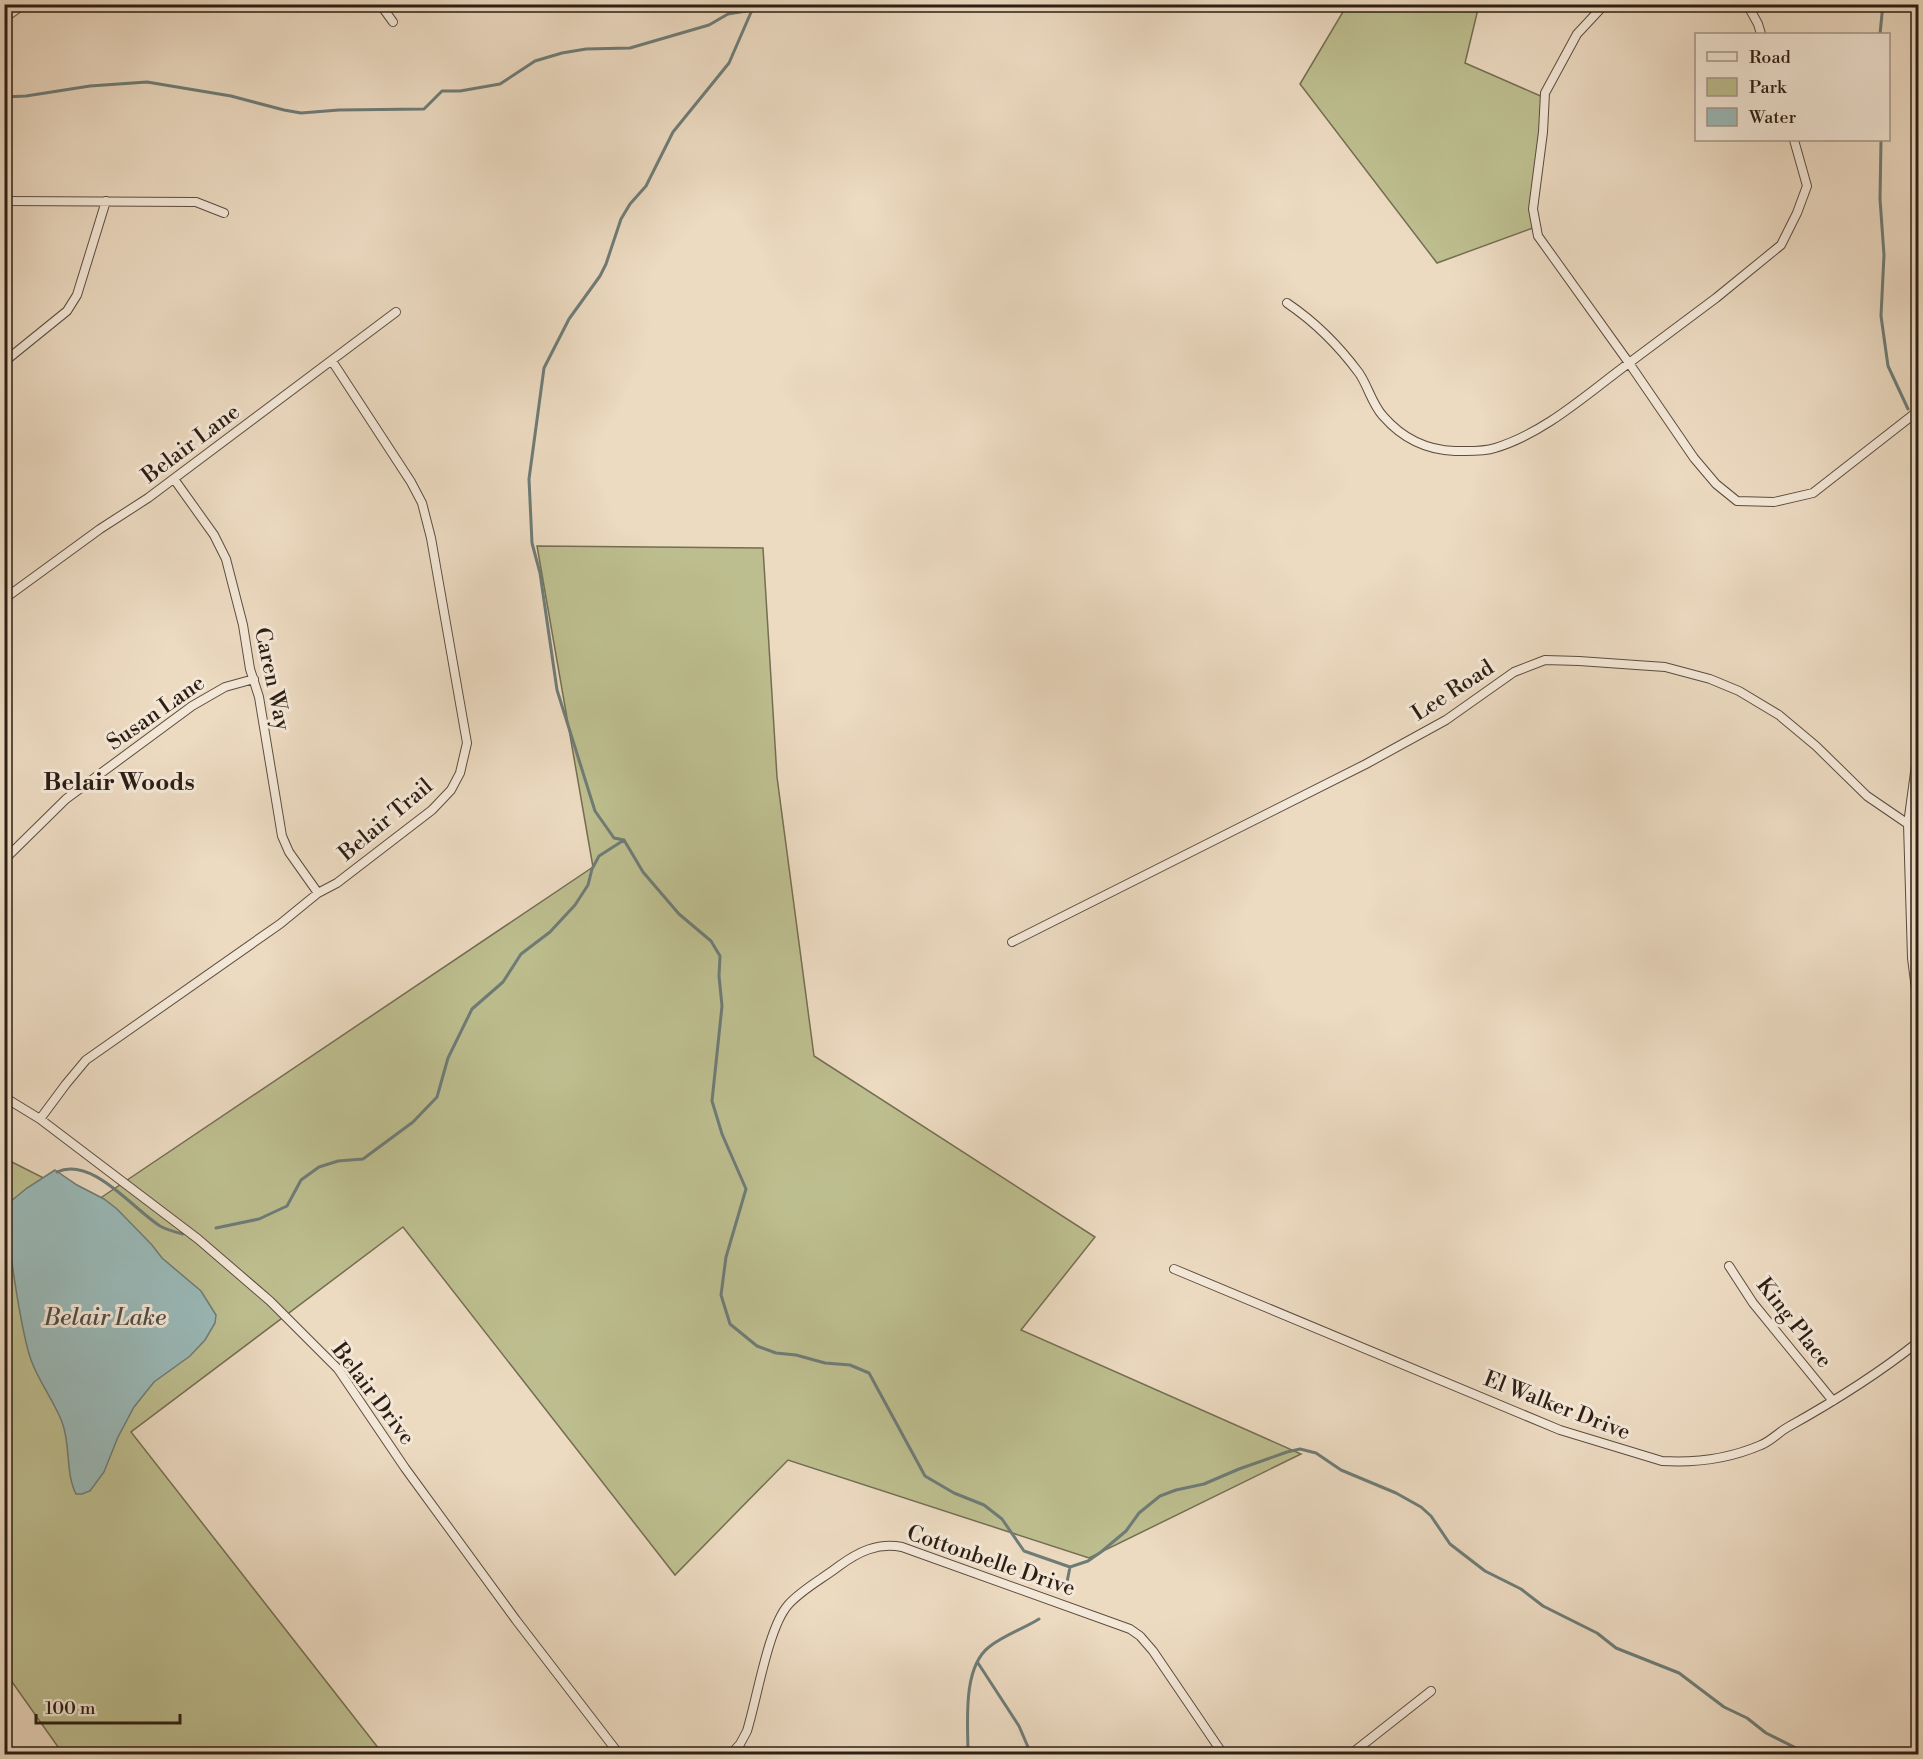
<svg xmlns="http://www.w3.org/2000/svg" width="1923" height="1759" font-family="'Libre Bodoni',serif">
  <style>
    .green { fill: #bdbe8f; stroke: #746e52; stroke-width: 1.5 }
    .water { fill: #9abab9; stroke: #6e7c77; stroke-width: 1.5 }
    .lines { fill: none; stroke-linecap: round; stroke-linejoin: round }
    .stream { stroke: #6e7c77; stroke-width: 3 }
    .street-casing { stroke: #5c4d3f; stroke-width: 10 }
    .street { stroke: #f3e7d7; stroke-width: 8 }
    .labels { text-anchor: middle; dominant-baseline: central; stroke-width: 6; stroke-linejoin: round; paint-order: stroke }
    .street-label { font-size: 22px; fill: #2c1e14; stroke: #f3e7d7 }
    .neighbourhood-label { font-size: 24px; font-weight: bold; fill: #2c1e14; stroke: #f3e7d7 }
    .water-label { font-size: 24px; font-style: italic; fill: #4d4d46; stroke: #f3e7d7 }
  </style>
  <rect width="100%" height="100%" fill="#ecdac1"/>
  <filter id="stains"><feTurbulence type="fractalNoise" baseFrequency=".00333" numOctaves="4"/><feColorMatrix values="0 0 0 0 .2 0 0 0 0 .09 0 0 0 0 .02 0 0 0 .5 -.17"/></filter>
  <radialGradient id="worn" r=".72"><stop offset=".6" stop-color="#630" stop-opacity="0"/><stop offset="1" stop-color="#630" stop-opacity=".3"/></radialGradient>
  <!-- green -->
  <path class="green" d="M1347 5H1479L1465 63 1543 97 1533 228 1437 263 1300 84Z
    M537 546 763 548 777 777 814 1056 1095 1237 1021 1330 1301 1454 1089 1558 788 1460 675 1575 403 1227 131 1432 383 1754H63L5 1672 4 1158 93 1203 593 867Z"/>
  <!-- water -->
  <path class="water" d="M55 1170 77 1185 104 1199 117 1209 152 1245 162 1258 201 1291 216 1315 215 1323 205 1340 190 1356 154 1382 134 1407 118 1437 104 1472 90 1491 82 1494H76C65 1472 71 1445 62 1422 54 1401 39 1382 31 1360 23 1337 2 1222 10 1202L27 1188Z"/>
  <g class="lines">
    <!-- stream -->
    <path class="stream" d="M761 4 752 10 729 63 673 132 646 186 630 204 621 219 606 264 600 276 569 319 544 368 529 479 532 543 540 573 557 690 595 811 614 838 624 840 643 872 679 914 711 941 720 956 719 976 722 1006 712 1101 722 1134 746 1189 726 1257 721 1295 730 1324 757 1346 776 1353 796 1355 825 1363 850 1365 869 1373 925 1476 954 1493 984 1505 1002 1519 1024 1551 1070 1567 1088 1561 1101 1552 1126 1531 1139 1513 1160 1496 1176 1490 1204 1484 1239 1469 1287 1452 1300 1449 1316 1453 1341 1470 1396 1493 1421 1507 1431 1516 1450 1544 1485 1571 1521 1589 1543 1606 1597 1633 1616 1648 1679 1673 1724 1707 1747 1718 1766 1733 1808 1754
      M1880 34 1883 4
      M4 97 26 96 90 86 147 82 231 96 284 110 301 113 339 110 424 109 442 91H460L500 84 535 61 562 53 586 49 630 48 709 25 728 14 752 10
      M1881 140 1880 199 1884 255 1881 316 1888 366 1908 409
      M57 1172C92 1156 133 1209 160 1226 167 1230 175 1232 183 1234
      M216 1228 259 1219 287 1206 301 1180 319 1167 338 1161 363 1159 413 1122 437 1097 448 1058 472 1009 503 982 521 954 550 932 575 905 588 885 592 869 599 856 624 840
      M1067 1582 1070 1567
      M978 1663 1019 1726 1031 1754
      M968 1754C968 1724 962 1668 989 1647 1004 1635 1023 1629 1039 1619"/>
    <!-- street casing -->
    <g class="street-casing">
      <path id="street" d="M380 4 393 22
        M1605 4 1577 34 1545 93 1543 132 1533 209 1538 236 1629 363 1716 298 1781 245 1797 213 1807 186 1794 140
        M1747 4 1758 24 1761 34
        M6 17 24 4
        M4 201 196 202 224 213
        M1287 303C1315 322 1339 346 1359 373 1368 386 1372 404 1383 416 1402 438 1426 450 1455 451 1467 451 1483 452 1495 448 1545 433 1588 393 1629 363L1694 458 1716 484 1737 501 1774 502 1813 493 1918 411
        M4 362 67 311 77 295 106 201
        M174 479 214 535 226 559 243 625 250 669 259 697 282 836 289 852 318 893
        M4 599 100 529 148 498 396 312
        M1918 677 1916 765 1908 824 1912 958 1918 1005
        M4 860 66 799 192 706 225 687 254 679
        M1012 942 1366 764 1446 720 1514 672 1545 660 1579 661 1665 667 1710 679 1739 691 1779 715 1816 746 1867 796 1908 824
        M4 1097 40 1119 198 1239 270 1301 338 1369 405 1468 516 1620 619 1754
        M40 1119 66 1084 86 1060 280 924 318 893 337 883 432 810 451 790 460 773 467 743 431 538 422 503 411 482 332 361
        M1729 1266 1753 1303 1833 1401
        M1174 1269 1560 1430 1662 1461C1695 1463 1731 1458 1761 1445 1771 1441 1779 1432 1788 1427 1833 1402 1878 1374 1918 1342
        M731 1754 740 1744 747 1731C757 1699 768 1628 788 1605 801 1590 822 1579 839 1566 858 1552 878 1542 902 1547L1130 1629 1140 1636 1153 1651 1223 1754
        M1351 1754 1431 1691"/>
    </g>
    <!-- street -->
    <use href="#street" class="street"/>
  </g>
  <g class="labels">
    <!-- street labels -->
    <g class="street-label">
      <text transform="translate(191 444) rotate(-37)">Belair Lane</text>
      <text transform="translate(272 679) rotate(78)">Caren Way</text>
      <text transform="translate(1453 691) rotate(-33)">Lee Road</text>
      <text transform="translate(156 713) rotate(-35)">Susan Lane</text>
      <text transform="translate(386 820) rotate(-40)">Belair Trail</text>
      <text transform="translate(1794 1323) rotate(52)">King Place</text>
      <text transform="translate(373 1394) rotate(53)">Belair Drive</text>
      <text transform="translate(1557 1406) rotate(21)">El Walker Drive</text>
      <text transform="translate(991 1561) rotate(19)">Cottonbelle Drive</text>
    </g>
    <!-- neighbourhood labels -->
    <g class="neighbourhood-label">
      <text x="119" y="783">Belair Woods</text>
    </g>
    <!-- water labels -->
    <g class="water-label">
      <text x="105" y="1318">Belair Lake</text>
    </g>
  </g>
  <!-- margin -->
  <rect width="1923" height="1759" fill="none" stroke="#ecdac1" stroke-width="24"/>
  <rect x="6" y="6" width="1911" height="1747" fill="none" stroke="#2c1e14" stroke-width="3"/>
  <rect x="12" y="12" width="1899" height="1735" fill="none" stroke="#2c1e14" stroke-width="1.5"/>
  <!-- legend -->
  <rect x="1695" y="33" width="195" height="108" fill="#f3e7d7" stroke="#a39789" stroke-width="1.5"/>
  <rect x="1707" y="52" width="30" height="9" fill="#f3e7d7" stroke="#a39789" stroke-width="1.5"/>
  <text x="1749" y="63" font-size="18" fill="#2c1e14">Road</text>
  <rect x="1707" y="78" width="30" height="18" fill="#bdbe8f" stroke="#a39789" stroke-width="1.5"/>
  <text x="1749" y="93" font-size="18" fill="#2c1e14">Park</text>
  <rect x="1707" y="108" width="30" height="18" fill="#9abab9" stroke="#a39789" stroke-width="1.5"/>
  <text x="1749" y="123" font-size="18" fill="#2c1e14">Water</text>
  <!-- scale -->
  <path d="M36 1714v9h144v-9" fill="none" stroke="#2c1e14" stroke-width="3"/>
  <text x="45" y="1714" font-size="18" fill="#2c1e14" stroke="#f3e7d7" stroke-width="4.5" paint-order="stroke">100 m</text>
  <rect width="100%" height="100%" filter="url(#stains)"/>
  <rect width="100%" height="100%" fill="url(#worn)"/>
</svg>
